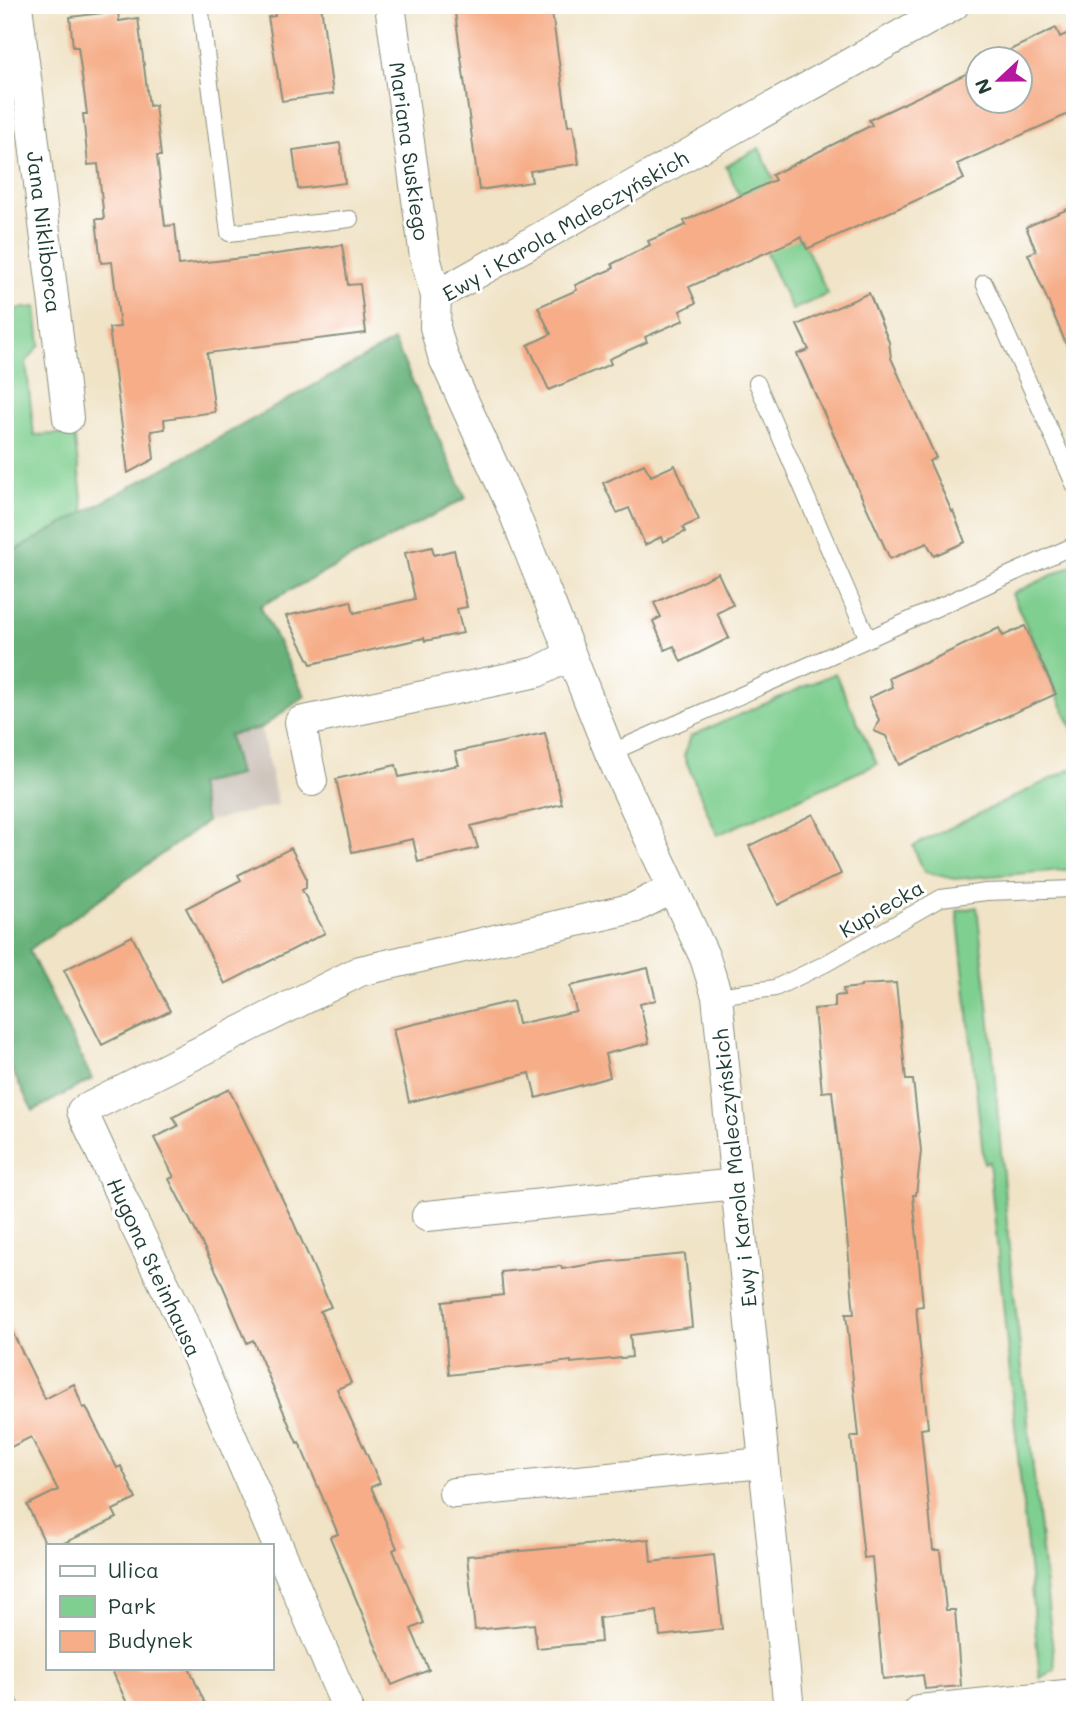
<svg xmlns="http://www.w3.org/2000/svg" width="1080" height="1715" font-family="Mali,sans-serif">
  <style>
    .industrial { fill: #ccc2b9 }
    .green { fill: #7fcf90; stroke: #4f8662; stroke-width: 2 }
    .forest { fill: #67b27a; stroke: #437857; stroke-width: 2 }
    .building { fill: #f6ad88 }
    .lines { fill: none; stroke-linecap: round; stroke-linejoin: round }
    .service-casing { stroke: #88907d; stroke-width: 18 }
    .minor-casing { stroke: #88907d; stroke-width: 32 }
    .service { stroke: #fff; stroke-width: 16 }
    .minor { stroke: #fff; stroke-width: 30 }
    .labels { text-anchor: middle; dominant-baseline: central; stroke-width: 6; stroke-linejoin: round; paint-order: stroke }
    .street-label { font-size: 21px; fill: #1f3d34; stroke: #fff }
  </style>
  <rect width="100%" height="100%" fill="#fff"/>
  <filter id="ink" filterUnits="userSpaceOnUse"><feTurbulence type="fractalNoise" baseFrequency=".0143" numOctaves="2"/><feDisplacementMap in="SourceGraphic" scale="14" xChannelSelector="R" yChannelSelector="G"/><feConvolveMatrix kernelMatrix="1 2 1 2 8 2 1 2 1" color-interpolation-filters="sRGB"/></filter>
  <filter id="wash" filterUnits="userSpaceOnUse"><feTurbulence type="fractalNoise" baseFrequency=".00686" numOctaves="4" result="noise"/><feDisplacementMap in="SourceGraphic" scale="28" xChannelSelector="R" yChannelSelector="G"/><feGaussianBlur stdDeviation="1.57" result="paint"/><feColorMatrix in="noise" values="0 0 0 0 0 0 0 0 0 0 0 0 0 0 0 0 0 1.4 0 .05"/><feComposite in="paint" operator="in"/></filter>
  <g filter="url(#wash)">
    <rect width="100%" height="100%" fill="#f0e3c6"/>
    <!-- industrial -->
    <path class="industrial" d="M261 728 278 805 206 822 197 784 239 775 229 735Z"/>
    <!-- green -->
    <path class="green" d="M759 148 828 294 792 310 726 166Z
      M36 307 40 345 26 362 34 435 74 433 84 513 5 556V310Z
      M1075 564V735L1012 594Z
      M835 673 877 764 717 835 684 756 691 736Z
      M1075 767V869L954 879 924 872 913 846Z
      M977 907 991 1032 1009 1248 1055 1669 1040 1678 989 1162 984 1163 957 911Z"/>
    <!-- forest -->
    <path class="forest" d="M394 341 466 498 260 606 305 696 261 728 229 735 239 775 198 784 206 822 29 950 92 1079 33 1111 5 1057V556Z"/>
    <g id="blocks">
      <!-- building -->
      <path class="building" d="M273 5H321L333 94 282 101 268 17 275 16Z
        M454 5H551L568 126 573 125 579 164 530 171 532 182 479 190Z
        M118 11 119 21 138 18 149 106 155 105 161 156H157L165 226 175 225 179 265 262 256 342 245 348 285 360 284 366 333 207 353 215 412 164 419 165 429 151 431 154 459 128 473 109 328 120 327 112 262 101 263 96 219H104L98 164 88 165 83 114H87L78 47H73L70 17Z
        M1056 28 1060 37 1075 30V111L957 164 964 179 807 249 801 237 689 287 696 303 680 311 684 320 645 337 647 342 609 359 611 364 549 390 528 345 551 334 538 307 577 290 575 285 614 268 612 264 650 245 648 241 686 225 684 221 775 180 772 175 872 125 869 120 978 68V102H1020V60H989Z
        M340 143 345 183 298 189 293 150Z
        M1075 206V363H1074L1028 254 1036 251 1026 227Z
        M869 293 889 342 891 358 936 458 929 461 952 512 953 511 965 542 934 556 927 543 890 559 797 354 809 350 797 325Z
        M644 464 651 476 675 465 699 520 683 527 685 532 663 542 661 537 645 545 629 508 617 513 603 483Z
        M432 547 434 555 454 550 467 607 457 609 463 633 425 641 424 638 311 664 286 616 351 601 354 613 415 599 405 553Z
        M718 573 733 605 717 613 729 638 681 662 674 646 665 650 653 621 661 617 654 603Z
        M1025 626 1056 694 899 765 886 736 874 731 879 720 869 698 892 687 889 678 922 663 923 664 999 628 1003 636Z
        M545 733 562 804 471 826 478 848 418 862 413 839 352 852 336 779 396 765 399 777 459 765 455 752Z
        M813 814 841 874 778 905 749 846Z
        M291 848 306 877V888L302 890 325 933 225 984 186 908 241 880 238 875Z
        M132 936 170 1011 102 1045 64 970Z
        M648 968 656 1000 640 1004 649 1043 605 1054 610 1077 536 1098 530 1073 409 1102 393 1029 513 1001 518 1024 576 1011 570 986Z
        M896 983 906 1080H913L921 1151 916 1195H913L923 1306 916 1307 928 1428 921 1429 933 1550H940L946 1610H955L961 1686 925 1689 923 1675 883 1679 872 1557 864 1558 851 1436H859L846 1314H854L841 1171 832 1091 822 1092 814 1009 835 1007V996L844 995 843 989 861 987V985Z
        M229 1089 292 1219 331 1307 320 1311 351 1383 337 1389 380 1483 371 1487 397 1548 393 1550 424 1623 411 1629 429 1670 392 1685 330 1537 338 1534 299 1442 297 1443 253 1340 247 1343 219 1277 169 1179 174 1177 154 1138 178 1126 173 1117Z
        M685 1254 692 1327 630 1335 632 1357 571 1363V1361L449 1375 443 1302 503 1295 501 1272 561 1266 562 1269 604 1262Z
        M5 1317 45 1399 74 1384 83 1408 86 1407 117 1468 121 1466 136 1499 113 1510 117 1518 60 1545H47V1547L27 1505 58 1490 31 1437 5 1450Z
        M649 1539 651 1562 714 1555 722 1629 660 1636 657 1611 599 1618 601 1642 537 1648 534 1624 475 1630 467 1556Z
        M111 1668H189L208 1710H130Z"/>
    </g>
  </g>
  <g filter="url(#ink)">
    <use href="#blocks" fill-opacity="0" stroke="#88907d" stroke-width="2"/>
    <g class="lines">
      <!-- service casing -->
      <g class="service-casing">
        <path id="service" d="M200 5 229 233 350 219
          M984 283 1075 486
          M757 383 868 639
          M610 753 868 639 1075 545
          M717 996 775 988 825 964 941 898 986 892 1075 889"/>
      </g>
      <!-- minor casing -->
      <g class="minor-casing">
        <path id="minor" d="M17 5 68 418
          M390 5 425 257 436 296 435 327 443 356 511 505 610 753 705 958 717 996 789 1710
          M436 296 954 5
          M312 781 300 722 537 672 571 655
          M427 1216 736 1184
          M454 1493 763 1463
          M5 1709V1710
          M348 1710 179 1314 129 1213 82 1111 360 971 634 908 673 888
          M919 1710 1075 1694"/>
      </g>
      <!-- service -->
      <use href="#service" class="service"/>
      <!-- minor -->
      <use href="#minor" class="minor"/>
    </g>
  </g>
  <g class="labels">
    <!-- street labels -->
    <g class="street-label">
      <text transform="translate(410 151) rotate(82)">Mariana Suskiego</text>
      <text transform="translate(565 225) rotate(-30)">Ewy i Karola Maleczyńskich</text>
      <text transform="translate(45 232) rotate(83)">Jana Nikliborca</text>
      <text transform="translate(881 908) rotate(-30)">Kupiecka</text>
      <text transform="translate(734 1168) rotate(-96)">Ewy i Karola Maleczyńskich</text>
      <text transform="translate(155 1267) rotate(65)">Hugona Steinhausa</text>
    </g>
  </g>
  <!-- margin -->
  <rect width="1080" height="1715" fill="none" stroke="#fff" stroke-width="28"/>
  <!-- legend -->
  <rect x="46" y="1544" width="228" height="126" fill="#ffffff" stroke="#a5b1ae" stroke-width="2"/>
  <rect x="60" y="1566" width="35" height="10" fill="#ffffff" stroke="#a5b1ae" stroke-width="2"/>
  <text x="108" y="1578" font-size="21" fill="#1f3d34">Ulica</text>
  <rect x="60" y="1596" width="35" height="21" fill="#7fcf90" stroke="#a5b1ae" stroke-width="2"/>
  <text x="108" y="1614" font-size="21" fill="#1f3d34">Park</text>
  <rect x="60" y="1631" width="35" height="21" fill="#f6ad88" stroke="#a5b1ae" stroke-width="2"/>
  <text x="108" y="1648" font-size="21" fill="#1f3d34">Budynek</text>
  <!-- north arrow -->
  <g transform="translate(999 80) rotate(248)"><circle r="33" fill="#ffffff" stroke="#a5b1ae" stroke-width="2"/>
  <path d="M0-5L12 26L0 18L-12 26Z" fill="#b5179e"/>
  <text y="-10" font-size="19" font-weight="bold" text-anchor="middle" fill="#1f3d34">N</text>
  </g>
</svg>
